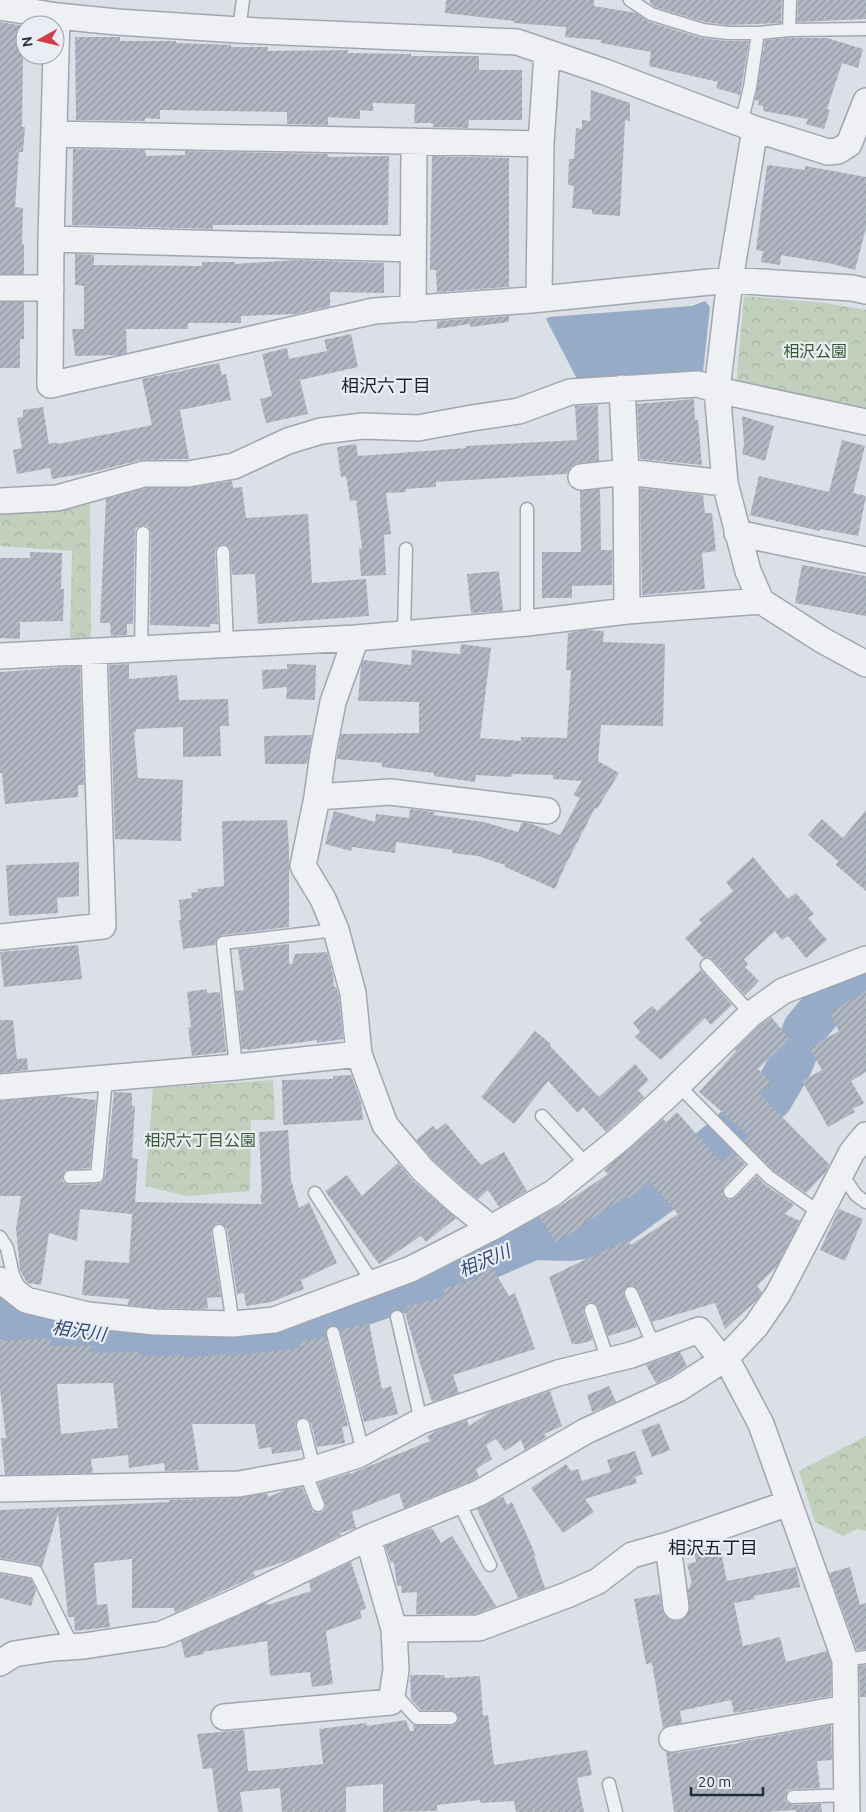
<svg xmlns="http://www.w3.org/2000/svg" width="866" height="1812" font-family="Ubuntu,'Noto Sans JP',sans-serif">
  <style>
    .forest { fill: url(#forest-crowns) }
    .water { fill: #95abc7 }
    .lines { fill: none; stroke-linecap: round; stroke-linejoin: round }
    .river { stroke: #95abc7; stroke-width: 44 }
    .building { fill: url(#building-hatch); fill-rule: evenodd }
    .service-casing { stroke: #a1a6b0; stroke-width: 15 }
    .minor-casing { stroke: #a1a6b0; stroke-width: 28 }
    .service { stroke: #eef0f4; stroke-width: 12 }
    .minor { stroke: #eef0f4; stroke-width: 25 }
    .labels { text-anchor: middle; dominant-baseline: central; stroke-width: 4.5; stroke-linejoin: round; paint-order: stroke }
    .park-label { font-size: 16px; fill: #385832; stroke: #eaeef4 }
    .neighbourhood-label { font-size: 18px; fill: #181e2c; stroke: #eaeef4 }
    .water-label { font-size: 18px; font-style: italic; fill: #2f4a70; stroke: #eaeef4 }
  </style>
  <defs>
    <pattern id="forest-crowns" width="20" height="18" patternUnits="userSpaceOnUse" patternTransform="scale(1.25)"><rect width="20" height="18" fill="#c0d0bc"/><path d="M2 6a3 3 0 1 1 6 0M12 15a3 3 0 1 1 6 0" fill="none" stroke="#a5b3a2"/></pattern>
    <pattern id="building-hatch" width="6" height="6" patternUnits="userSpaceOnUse" patternTransform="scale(1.25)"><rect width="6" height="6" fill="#b2b8c3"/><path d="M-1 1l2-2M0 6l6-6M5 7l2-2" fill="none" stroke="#9196a0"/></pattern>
  </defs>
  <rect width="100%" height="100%" fill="#dbdfe6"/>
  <!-- forest -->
  <path class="forest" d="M744 296 826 303 866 310V412L736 386Z
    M90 501 91 641 70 643 72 551 0 546V510Z
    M273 1080 275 1120H251L250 1191 186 1196 145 1186 153 1088Z
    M866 1436V1531L857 1529 843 1536 815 1522 799 1471Z"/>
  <!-- water -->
  <path class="water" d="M705 301 710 307 703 372 577 379 546 319 549 317 692 306Z"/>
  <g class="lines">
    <!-- river -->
    <path class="river" d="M0 1318 95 1334 259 1339 294 1333 338 1312 445 1276 533 1238 570 1239 602 1235 669 1186 771 1098 791 1064 805 1029 825 1005 866 975"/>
  </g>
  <!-- building -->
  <path class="building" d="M446 0H594V6L636 13 649 22 701 38 727 41H749L740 95 716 88 718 82 649 66 651 52 601 43V40L565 37 566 27 513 23 514 21 445 13Z
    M650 0H782L781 23 728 25 705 22 655 7 650 3Z
    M798 0H866V19L797 22Z
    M0 22 25 26V55H30V56L23 55 22 127H25L23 152H19L15 207 23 208 22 244H24V274H0Z
    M75 37H120V41H176V43L231 45V47H268V51L348 50V53L411 54V56H479V70H522V120H469L468 128 433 127V123H414L415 104 373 103V111L360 110V119L328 117V125L287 124V112L160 110V119L145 118V121L76 120Z
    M789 38H827L863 49 858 68 842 63 827 109 830 110 824 129 806 124 808 119 763 111V106L758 105 759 101 755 100 765 40Z
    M591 90 630 103V121L625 120 620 216 592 214V210L572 208 574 186 568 185 569 159H574L576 128 582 129V120L590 121Z
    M73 149 145 150 146 156 185 155V151L328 154V157L389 156 388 225H213V229L72 225Z
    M432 156 509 158V287L437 292 436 270H430Z
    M767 165 805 170V166L866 177V228L855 270 833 264 781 255 780 265 761 262 763 251 756 250Z
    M75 254 94 255V265L202 266V262H235V264L296 260 384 263V293L330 292V306L296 314 241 316V323H188V329H126L127 353 119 355 75 356 72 329H84V286L75 285Z
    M0 302H24V339H20V368H0Z
    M509 316V322L470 327V324L437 329V321Z
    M351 334 358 367 300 380 308 414 266 423 260 399 272 396 262 354 287 348 289 359 327 351 324 340Z
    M219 363 222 375 226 374 231 400 180 410 189 459 140 460 93 472 52 479 50 468 17 474 13 450 22 448 17 418 23 417V410L43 407 49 444 57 442 58 444 152 425 142 379Z
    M694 399 695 420H698L702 465 640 459 637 404Z
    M598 405 599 461 579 463 573 465 567 474 436 482V487L406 489V492L386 493 391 534 384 535 386 575 361 576 359 549 362 548 356 500 350 501 346 476 341 477 337 447 356 444 358 456 466 448V446L577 440 575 406Z
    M742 416 774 426 765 461 742 454 744 444Z
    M842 440 865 446 853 493 866 496 858 536 820 529V531L750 515 759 476 829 492Z
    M232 481 233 488 242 487 246 518 308 514 312 583 366 579 369 616 258 624 255 574 232 575 230 548 226 545 222 544 216 548 215 552 218 624H210V627L150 625 151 533 148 526 143 525 136 528 135 533 133 624H127V635L111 636 110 623H100L106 499 146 488H188Z
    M640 488 703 495 705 513H712L716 551 702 553 705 589 642 595Z
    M600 489 601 550H612V585L572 586V598H542V552H581L580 491Z
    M30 552 62 553 61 589H64L63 621 20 622V639L0 638V558H30Z
    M802 565 866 576V616L795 603Z
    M499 571 503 611 471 613 467 574Z
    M585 630 604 631 603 642 665 644 663 726 601 725 598 761 619 773 597 809 595 808 564 868 555 889 505 867V865L478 856 452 853 453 850 396 842 395 853 352 847 351 851 325 844 334 811 375 822 376 814 409 818 410 809 434 812V815L484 822 518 832 522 822 532 824 560 835 580 798 573 795 582 781 553 779V775L512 774 511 777 476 775 475 782 434 776V773L382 767V763L337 759 341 734 419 733V702L358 701 361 666 363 660 411 665 412 650 460 654 461 644 491 648 480 738 521 741V737L567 738 571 670H566L568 633Z
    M129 664V679L177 675 179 700 228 699 229 726H220L221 756 183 757V727L136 729V732H134L138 778 183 780 181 841 115 839 109 665Z
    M287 664 316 665 315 700 286 699 287 687 263 689 262 670 287 669Z
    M80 666 84 785H78V797L5 804 2 773H0V672Z
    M312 735 307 764H265L264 736Z
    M866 810V891L836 865 838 861 808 835 822 819 843 838Z
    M287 820 289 849V927L222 935 216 939 215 945 183 949 179 920H181L179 900 192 898 191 893 198 892V889L224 886 222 821Z
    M753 857 788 899 796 893 814 914 808 918 827 940 806 958 788 936 782 940 775 931 744 959 748 964 745 967 759 981 745 995 713 960 709 957 703 958 685 938 702 923 699 920 733 891 726 882Z
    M79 862V896L57 898 58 913 9 916 6 865Z
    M289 944V964H292L295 954 327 952 333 975 334 987H336L339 996 343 1039 317 1043V1040L247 1050V1049H242L236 991 244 990 238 949Z
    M78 945 82 979 4 987 0 952Z
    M701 970 732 1005 711 1025 705 1018 661 1060 635 1037 640 1032 633 1023 652 1006 657 1011Z
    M207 989V993L220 992 226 1052 192 1056 188 1028 191 1027 187 992Z
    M866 991V1072L851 1081 864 1103 853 1109 855 1112 828 1127 802 1081 822 1070 809 1048 839 1031 829 1013Z
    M771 1017 790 1039 758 1069 772 1082 760 1095 829 1164 825 1173 806 1193 774 1171 744 1141 750 1136 699 1092 736 1051 735 1050 760 1025Z
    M0 1020H13L17 1059 27 1058 28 1070 0 1073Z
    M535 1031 551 1044 550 1046 599 1097 635 1064 649 1080 638 1090 644 1097 606 1132 583 1107 578 1113 548 1081 514 1124 481 1097Z
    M351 1075 361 1102 363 1120 283 1125 282 1080 333 1079V1076Z
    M114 1092 132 1093V1106H135L132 1158 138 1159 135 1202 262 1204 260 1195 262 1194 259 1132 288 1130 291 1180 299 1208 309 1202 337 1263 301 1280 304 1289 271 1302 246 1306 244 1293 237 1294 227 1229 222 1224 217 1223 212 1228 211 1232 221 1297 207 1298 208 1308 201 1309 156 1308 128 1305 129 1299 82 1295 85 1260 129 1263 132 1214 80 1209 77 1241 49 1233 41 1285 27 1283 20 1270 16 1229 21 1196H0V1101L58 1096 96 1100 90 1168 66 1170 62 1177 63 1182 70 1185 97 1184 101 1183 105 1177Z
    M677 1112 722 1163 733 1152 745 1164 724 1187 722 1194 725 1198 729 1200 735 1198 757 1176 764 1184 794 1205 785 1214 800 1221 777 1266 757 1286 762 1292 757 1300 725 1329 715 1303 652 1322 638 1290 631 1285 625 1288 623 1293 637 1327 608 1336 598 1307 596 1304 589 1302 585 1305 583 1312 593 1340 580 1344H572L549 1277 628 1239 631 1245 678 1214 649 1181 628 1199 626 1196 556 1243 539 1217 565 1203 608 1174 604 1170 663 1119 666 1122Z
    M446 1123 481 1165 504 1152 527 1191 499 1207 488 1190 478 1199 465 1189 433 1160 416 1140 433 1126 437 1130Z
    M398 1163 413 1181 456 1218 426 1242 421 1236 379 1264 325 1191 347 1175 362 1196Z
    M839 1209 863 1219 845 1261 820 1250Z
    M494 1267 496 1274 509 1296 515 1293 535 1349 453 1375 459 1393 432 1402 404 1310H407L406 1306 445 1297 443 1289 477 1278 475 1273Z
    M369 1323 382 1389 391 1386 398 1414 364 1422 340 1330Z
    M326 1337 348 1426 342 1427 345 1443 317 1447 311 1423 305 1417 298 1419 295 1423 301 1450 272 1454 271 1447 259 1449 255 1424H192L199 1470 165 1471 164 1463 129 1468 128 1455 91 1459 93 1473 5 1475 1 1438H6L0 1389V1341L51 1338V1346L91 1345V1353L141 1352V1357L184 1355V1358L231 1354V1356L300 1348 299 1342ZM113 1383 118 1428 61 1434 57 1384Z
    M680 1352 687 1366 671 1376 656 1383 646 1365Z
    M609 1386 616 1402 592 1412 587 1395Z
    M550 1391 562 1426 544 1434 546 1437 525 1450 521 1440 505 1451 496 1439 486 1445 492 1459 476 1469 479 1477 473 1480 404 1508 399 1493 352 1512 356 1528 340 1533 341 1535 292 1559 253 1572 255 1576 175 1613 174 1608H132V1559L94 1563 97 1605 107 1604 110 1627 75 1631 74 1617H68L58 1513 42 1567 37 1564 0 1558V1510L170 1502 169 1500 239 1498 267 1493 268 1497 285 1490 302 1487 311 1508 313 1512 320 1513 324 1510 326 1506 318 1483 350 1473V1474L430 1441 427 1436 440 1429 467 1420 469 1426 492 1411Z
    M659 1423 670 1450 652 1457 641 1430Z
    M635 1451 643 1474 635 1477 637 1483 585 1499 594 1512 563 1533 531 1488 566 1464 571 1471 578 1469 582 1481 611 1472 607 1460Z
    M503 1496 507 1505 512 1502 536 1556H534L545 1588 518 1598 477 1509Z
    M432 1528 441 1543 452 1536 496 1606 476 1614H416L417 1592 402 1593 401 1586H397L394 1562 391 1563 385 1546Z
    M720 1547 727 1581 796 1567 800 1587 754 1596 755 1599 734 1603 743 1646 780 1637 786 1662 827 1651 831 1663V1696L734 1713 731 1700 680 1711 682 1723 669 1725 663 1728 652 1663 646 1664 634 1599 660 1594 662 1609 665 1616 671 1620 678 1621 684 1619 689 1612 688 1589 690 1588V1584L692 1583 687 1564 696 1562 694 1552Z
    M351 1562 366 1608 360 1611 362 1618 326 1631 333 1684 312 1687 310 1672 270 1676 267 1641 203 1652 204 1654 185 1658 181 1641 267 1602 268 1605 311 1591 309 1582Z
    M850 1567 860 1605 866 1603V1649L857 1650 829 1573Z
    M0 1574 31 1579 36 1590 31 1606 0 1598Z
    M866 1665V1697H860L859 1666Z
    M410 1675H444L445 1678 480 1676 483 1716 488 1715 494 1765 587 1750 592 1775 577 1778 584 1812H516L514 1801 480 1803V1800L437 1805V1811L383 1812V1784L346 1787V1812H282L280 1788 240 1792 243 1812H218L212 1768 203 1769 197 1734 244 1730 248 1771 266 1770 323 1764 319 1729 366 1723 367 1726 406 1720 410 1731H414L413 1725 451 1726 455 1725 459 1718 455 1711 421 1710 411 1699Z
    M831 1725 832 1760 817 1761 820 1788 792 1789 788 1790 785 1797 786 1802 793 1805 821 1804 822 1812H796L795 1810 767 1812H674L666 1752 675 1753 740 1743V1742Z"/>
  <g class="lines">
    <!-- service casing -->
    <g class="service-casing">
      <path id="service" d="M630 0 651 14 703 30 728 33H758L789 30 866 29
        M239 30 243 0
        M789 30 790 0
        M741 124 750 87 758 33
        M223 552 227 644
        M527 623V509
        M404 633 406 549
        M141 649 143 533
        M707 965 751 1014
        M236 1067 223 943 336 930
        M678 1085 769 1177 820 1213
        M542 1116 587 1165
        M841 1173 856 1195 866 1202
        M70 1177 97 1176 106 1079
        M730 1192 756 1165
        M315 1193 373 1283
        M219 1231 233 1324
        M0 1237 7 1248 13 1275 20 1289
        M631 1293 654 1346
        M591 1310 608 1360
        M397 1317 421 1421
        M333 1333 363 1452
        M303 1425 314 1469
        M305 1472 318 1505
        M458 1501 490 1565
        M0 1566 36 1572 73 1647
        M845 1660 866 1657
        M393 1692 417 1718H451
        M609 1784 616 1812
        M793 1797 847 1795"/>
    </g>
    <!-- minor casing -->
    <g class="minor-casing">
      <path id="minor" d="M0 7 57 16 117 22 239 30 517 42 605 72 755 129 828 152 838 151 849 144 866 101
        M57 16 51 239 50 385 374 311 531 300 730 280 852 288 866 291
        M755 129 730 280 717 390 725 483 748 571 761 601 822 640 866 664
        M54 134 541 144
        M51 239 413 249
        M0 288H51
        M539 299 541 144 547 53
        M413 309 414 141
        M622 388 626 472 627 611
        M581 477 626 472 725 483
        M0 501 57 498 144 474H188L234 466 288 441 321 431 363 426 418 428 472 418 519 411 570 392 698 384 717 390 866 422
        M737 533 866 560
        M761 601 627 611 527 623 356 638 333 702 323 753 317 797 303 866 323 899 336 930 353 993 359 1054 385 1125 423 1170 456 1200 491 1228 553 1193 622 1137 667 1096 751 1014 783 991 866 959
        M0 656 356 638
        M317 797 390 792 547 811
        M0 937 103 926 94 651
        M0 1087 236 1067 359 1054
        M0 1280 26 1300 88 1315 155 1322 233 1324 274 1320 411 1269 491 1228
        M0 1489 239 1484 305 1472 358 1455 421 1421 558 1373 631 1355 699 1330 716 1352 726 1358 761 1424 845 1660 847 1812
        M676 1607 668 1545 789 1503
        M394 1629 479 1628 567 1595 598 1581 632 1555 668 1545
        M0 1663 14 1654 53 1648 84 1646 162 1634 235 1602 368 1538 479 1493 586 1431 678 1389 726 1358 756 1326 778 1294 852 1152 866 1135
        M224 1717 391 1702 396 1670 394 1629 368 1538
        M672 1739 846 1708"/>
    </g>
    <!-- service -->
    <use href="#service" class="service"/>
    <!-- minor -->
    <use href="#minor" class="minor"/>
  </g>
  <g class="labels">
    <!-- park labels -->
    <g class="park-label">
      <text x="815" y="351">相沢公園</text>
      <text x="200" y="1140">相沢六丁目公園</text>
    </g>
    <!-- neighbourhood labels -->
    <g class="neighbourhood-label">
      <text x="386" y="385">相沢六丁目</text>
      <text x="713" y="1547">相沢五丁目</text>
    </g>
    <!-- water labels -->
    <g class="water-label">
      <text transform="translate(484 1260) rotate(-23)">相沢川</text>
      <text transform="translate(79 1330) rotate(8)">相沢川</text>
    </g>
  </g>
  <!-- north arrow -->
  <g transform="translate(40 40) rotate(262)"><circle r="24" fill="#eaeef4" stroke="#9ba1aa"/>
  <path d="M0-4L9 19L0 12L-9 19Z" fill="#cf3c4d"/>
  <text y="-8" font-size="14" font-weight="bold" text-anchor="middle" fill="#252d3c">N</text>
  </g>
  <!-- scale -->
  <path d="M691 1787v8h72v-8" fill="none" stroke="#252d3c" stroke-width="2.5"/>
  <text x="698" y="1787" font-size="15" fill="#252d3c" stroke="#eaeef4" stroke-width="4" paint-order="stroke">20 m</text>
</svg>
